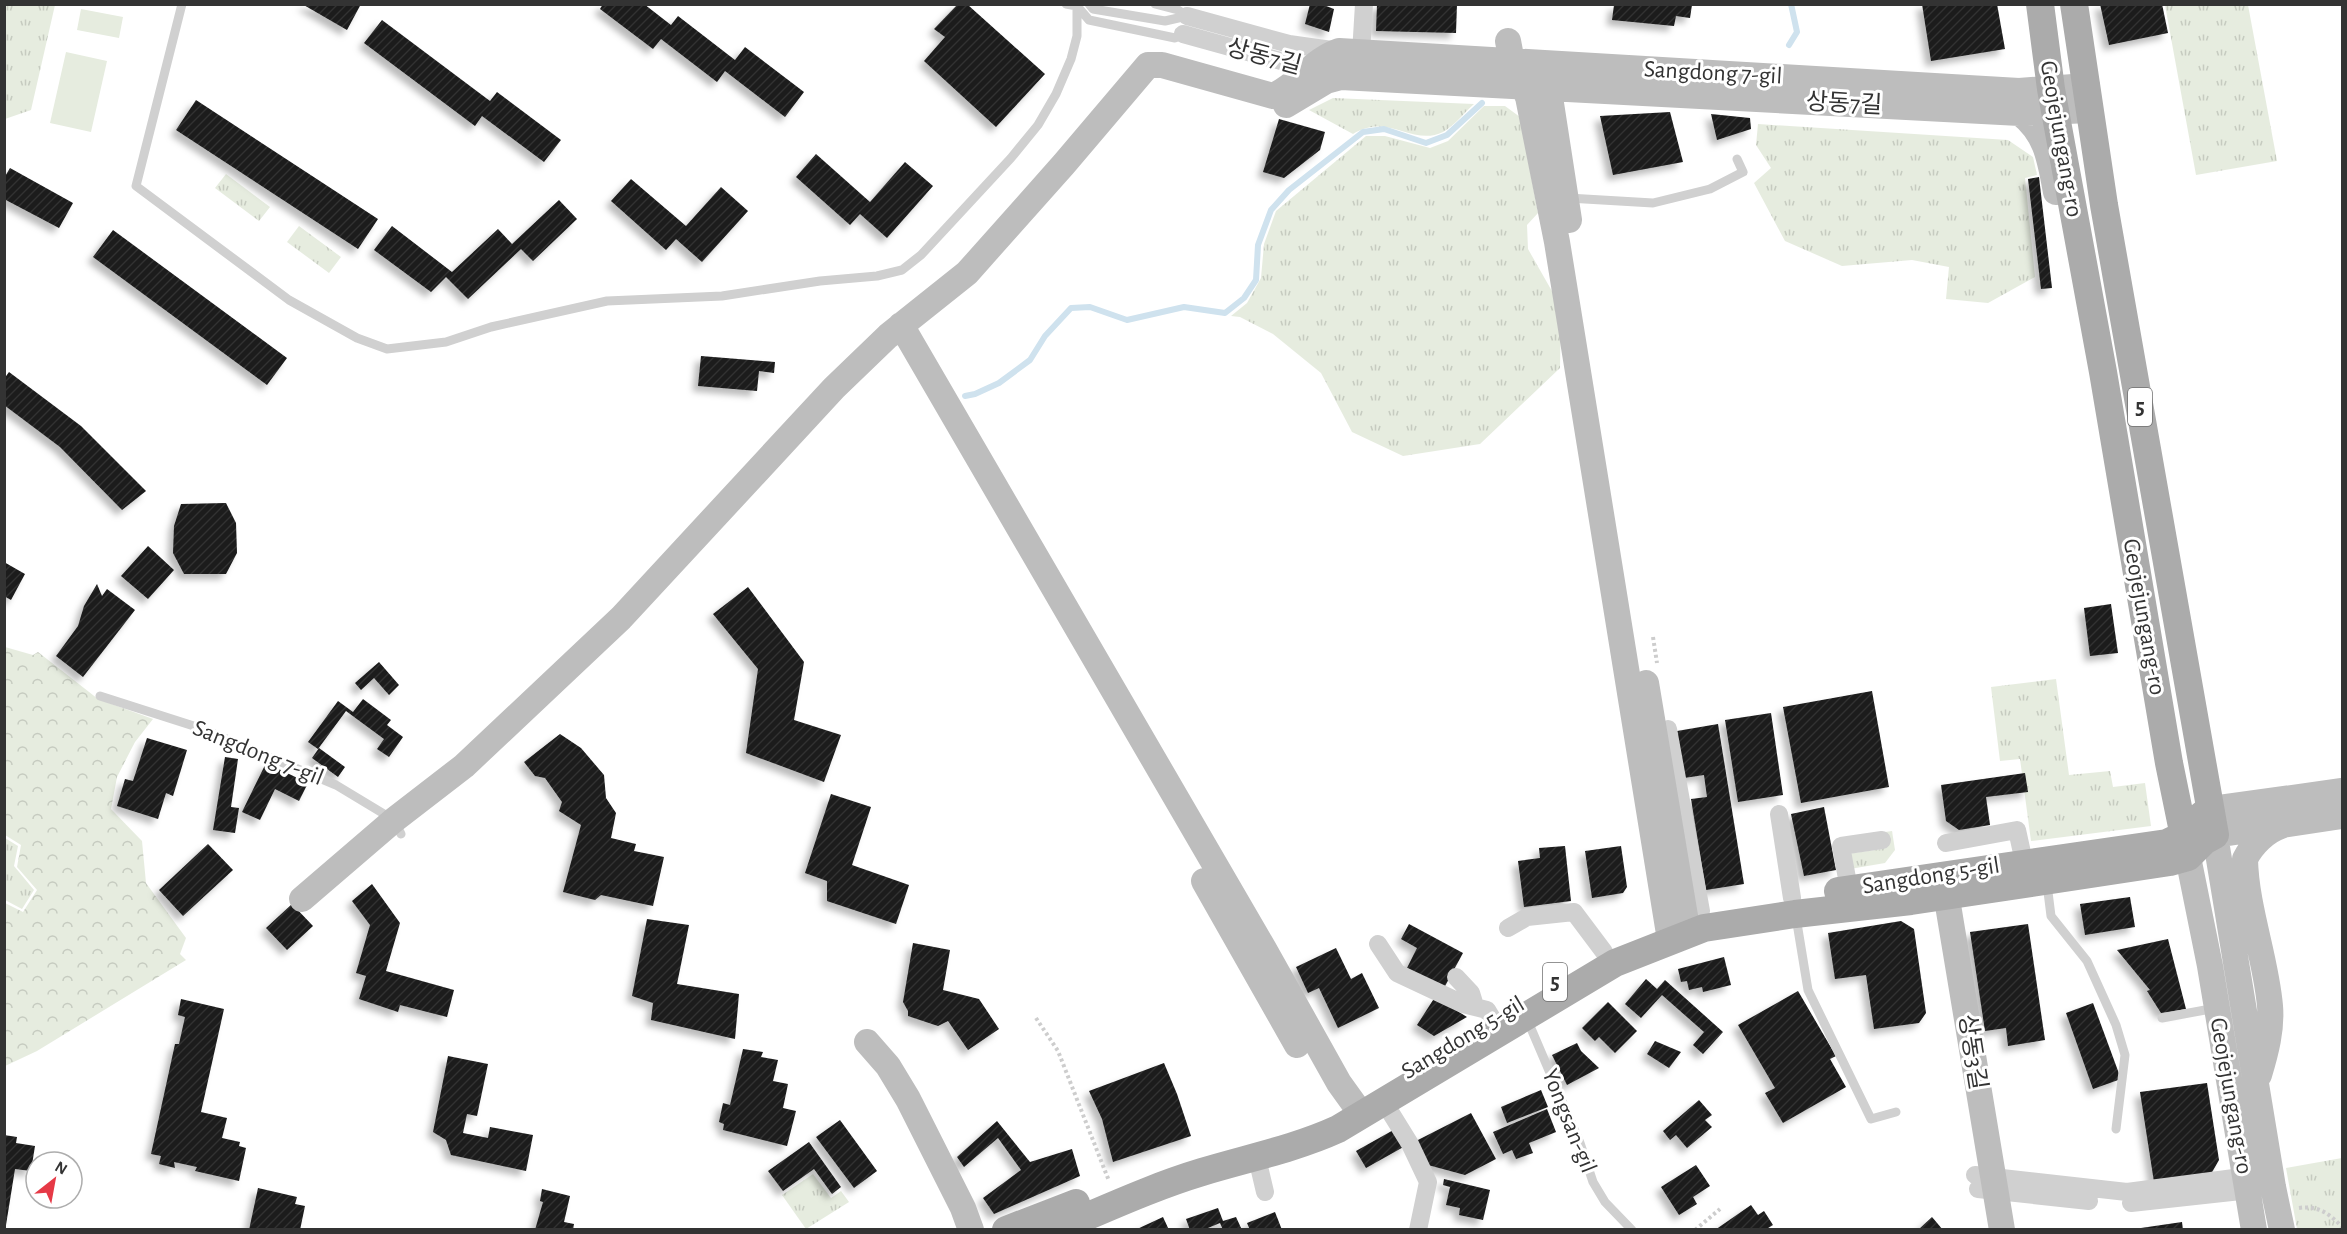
<svg xmlns="http://www.w3.org/2000/svg" width="2347" height="1234" font-family="'Alegreya Sans','Noto Sans KR',sans-serif">
  <style>
    .grass { fill: url(#grass-tufts) }
    .forest { fill: url(#forest-crowns) }
    .pitch { fill: #e6ecdf }
    .lines { fill: none; stroke-linecap: round; stroke-linejoin: round }
    .stream { stroke: #cfe2ee; stroke-width: 6 }
    .building { fill: url(#building-hatch); filter: url(#shadow) }
    .path { stroke: #cdcdcd; stroke-width: 4; stroke-dasharray: 3 3; stroke-linecap: butt }
    .lane { stroke: #d0d0d0; stroke-width: 9 }
    .street { stroke: #d0d0d0; stroke-width: 18 }
    .secondary { stroke: #bdbdbd; stroke-width: 26 }
    .primary { stroke: #ababab; stroke-width: 28 }
    .labels { text-anchor: middle; dominant-baseline: central; stroke-width: 6; stroke-linejoin: round; paint-order: stroke }
    .shield { fill: #fff; stroke: #707070; stroke-width: 1.5 }
    .shield-label { font-size: 22px; font-weight: bold; fill: #333 }
    .street-label { font-size: 24px; fill: #333; stroke: #fff }
  </style>
  <defs>
    <pattern id="grass-tufts" width="24" height="20" patternUnits="userSpaceOnUse" patternTransform="scale(1.5)"><rect width="24" height="20" fill="#e6ecdf"/><path d="M3 7l-1-3M5 7V3M7 7l1-3M15 17l-1-3M17 17v-4M19 17l1-3" fill="none" stroke="#c6cbc0"/></pattern>
    <pattern id="forest-crowns" width="20" height="18" patternUnits="userSpaceOnUse" patternTransform="scale(1.5)"><rect width="20" height="18" fill="#e6ecdf"/><path d="M2 6a3 3 0 1 1 6 0M12 15a3 3 0 1 1 6 0" fill="none" stroke="#c6cbc0"/></pattern>
    <pattern id="building-hatch" width="6" height="6" patternUnits="userSpaceOnUse" patternTransform="scale(1.5)"><rect width="6" height="6" fill="#1a1a1a"/><path d="M-1 1l2-2M0 6l6-6M5 7l2-2" fill="none" stroke="#333"/></pattern>
    <filter id="shadow"><feDropShadow dx="-5.5" dy="5.5" stdDeviation="3" flood-color="#0004"/></filter>
  </defs>
  <rect width="100%" height="100%" fill="#fff"/>
  <!-- grass -->
  <path class="grass" d="M4 5H55L31 110 5 119Z
    M2165 5H2248L2277 161 2196 175Z
    M1333 98 1474 104C1464 113 1454 126 1443 132 1413 147 1388 112 1353 134L1309 110Z
    M1484 106H1505L1520 117 1538 213 1527 225 1528 249 1561 307 1560 368 1480 444 1403 456 1352 432 1321 373 1273 334 1240 317 1231 316 1247 303 1261 278 1264 244 1276 211 1366 136H1385L1430 148 1448 141Z
    M1758 124 2008 140 2033 157 2037 175 2025 178 2035 277 1988 303 1946 299 1949 267 1912 260 1842 266 1785 241 1754 183 1771 168 1756 145Z
    M226 174 270 207 259 221 215 188Z
    M299 226 341 257 329 273 287 242Z
    M2056 679 2069 775 2110 771 2113 787 2145 783 2151 826 2031 841 2020 759 2000 761 1991 687Z
    M1892 831 1895 850 1885 863 1850 869 1847 854 1882 849 1885 832Z
    M5 838 18 846 14 866 34 890 22 909 5 900Z
    M2342 1158V1229H2297L2286 1168Z
    M813 1174 831 1198 841 1191 849 1202 806 1229 782 1195Z"/>
  <!-- forest -->
  <path class="forest" d="M5 647 33 655 38 652 98 699 153 719 135 742 117 777 111 809 142 841 146 883 186 938 180 954 186 960 37 1051 5 1066V903L23 912 37 890 17 867 21 845 5 835Z"/>
  <!-- pitch -->
  <path class="pitch" d="M81 9 123 17 119 38 77 30Z
    M66 52 107 61 91 132 50 123Z"/>
  <g class="lines">
    <!-- stream -->
    <path class="stream" d="M1789 45 1797 32 1791 4
      M965 396 975 394 999 383 1030 360 1045 336 1071 308 1090 307 1127 320 1184 307 1225 313 1244 298 1256 280 1258 245 1271 210 1289 190 1363 132 1384 129 1426 143 1447 135 1482 103"/>
  </g>
  <!-- building -->
  <path class="building" d="M302 4H361L347 30Z
    M603 4H644L671 25 678 16 735 60 745 47 804 92 785 117 725 71 717 82 661 39 653 49 600 9Z
    M1310 4H1321L1334 9 1329 32 1305 24Z
    M1377 4H1457L1456 33 1376 31Z
    M1922 4H1997L2005 49 1931 61Z
    M2100 4H2162L2168 33 2109 45Z
    M957 5H968L1045 74 996 127 924 61 945 37 934 29Z
    M1614 5H1692L1690 18 1676 16 1674 26 1612 20Z
    M382 20 490 101 497 92 561 140 544 162 482 116 475 126 364 43Z
    M196 100 378 219 358 249 176 130Z
    M1670 112 1683 162 1613 175 1600 116Z
    M1711 114 1750 118 1751 129 1717 140Z
    M1279 119 1325 132 1320 150 1284 178 1263 172Z
    M816 154 870 202 905 162 933 186 887 238 860 214 850 225 796 177Z
    M10 168 73 203 59 228 4 199V178Z
    M2039 177 2052 288 2041 289 2028 179Z
    M631 179 686 226 721 187 748 211 702 262 676 239 666 250 611 201Z
    M559 200 577 219 533 261 521 249 468 299 446 277 431 292 374 250 392 226 452 272 498 229 512 244Z
    M113 230 287 358 267 385 93 257Z
    M701 356 775 362 774 373 759 371 757 391 698 386Z
    M9 372 81 426 146 491 122 510 60 447 4 405V379Z
    M226 503 236 523 237 553 226 574H184L173 553 174 526 181 504Z
    M148 546 174 570 148 599 121 576Z
    M4 562 25 574 11 600 4 596Z
    M97 584 102 596 107 589 135 610 83 677 56 656 78 626 84 606Z
    M748 587 804 662 794 720 841 735 824 782 746 753 758 669 713 614Z
    M2111 604 2118 653 2090 656 2084 608Z
    M379 662 399 685 389 695 374 678 361 690 355 683Z
    M1872 691 1889 787 1801 803 1783 707Z
    M363 699 391 720 387 725 403 737 389 757 377 749 384 739 346 711 318 749 308 742 338 701 353 712Z
    M1771 713 1783 795 1738 802 1725 720Z
    M1718 724 1744 884 1706 890 1691 799 1707 797 1704 775 1684 778 1677 731Z
    M560 734 581 748 604 775 606 798 616 813 611 838 636 844 634 851 664 857 653 906 601 895 595 900 563 892 581 825 559 811 562 802 545 778 535 776 524 762Z
    M147 738 187 750 173 796 166 793 158 819 117 806 125 779 133 781Z
    M319 748 345 767 338 777 312 758Z
    M225 757 238 759 231 807 239 808 235 833 213 830Z
    M266 763 308 783 299 801 275 789 260 820 242 812Z
    M2025 773 2028 792 1986 797 1990 825 1959 830 1946 821 1941 785Z
    M831 794 871 807 852 865 909 885 896 924 827 901V881L805 873Z
    M1824 807 1836 870 1804 876 1791 814Z
    M208 844 233 870 183 916 159 890Z
    M1565 846 1571 901 1524 907 1518 861 1540 858 1539 848Z
    M1621 846 1627 887 1623 893 1592 898 1585 851Z
    M372 884 400 923 386 971 454 990 447 1017 400 1005 398 1012 359 999 366 976 356 973 370 925 352 901Z
    M2130 897 2135 927 2085 935 2080 904Z
    M292 904 313 926 287 950 266 928Z
    M647 919 689 925 677 984 739 994 735 1039 651 1020 653 1003 632 996Z
    M1901 921 1914 929 1926 1013 1919 1023 1874 1029 1866 975 1835 979 1828 933Z
    M1409 924 1463 953 1444 988 1407 968 1417 948 1401 939Z
    M2028 924 2045 1040 2008 1046 2006 1028 1985 1031 1970 932Z
    M2168 939 2186 1009 2161 1013 2147 991 2150 990 2117 950Z
    M913 943 950 950 943 990 979 999 999 1029 968 1050 948 1021 938 1026 908 1016V1011L903 1002Z
    M1336 948 1351 979 1362 973 1379 1008 1338 1028 1319 988 1308 993 1296 967Z
    M1724 957 1731 985 1703 992 1702 987 1689 990 1687 981 1681 982 1678 969Z
    M1646 979 1657 989 1665 980 1723 1032 1703 1054 1693 1045 1704 1032 1662 995 1641 1018 1625 1004Z
    M1798 991 1836 1056 1830 1059 1846 1087 1783 1123 1765 1093 1775 1088 1738 1025Z
    M1435 997 1467 1017 1434 1036 1417 1025Z
    M181 999 224 1009 201 1112 227 1118 222 1138 240 1142 239 1146 246 1148 239 1181 195 1171 197 1167 174 1162 175 1168 159 1164 161 1156 151 1154 175 1044H179L185 1017 178 1015Z
    M1608 1002 1637 1031 1615 1053 1599 1037 1595 1041 1582 1028Z
    M2093 1003 2121 1079 2093 1089 2066 1013Z
    M1655 1041 1681 1052 1669 1068 1647 1054Z
    M1577 1043 1581 1051 1599 1068 1567 1085 1552 1055Z
    M743 1049 763 1052 761 1057 778 1060 773 1081 788 1084 783 1108 796 1111 787 1146 723 1130 724 1124 719 1122 723 1103 730 1105Z
    M448 1056 488 1064 477 1116 467 1114 463 1133 488 1138 490 1127 533 1135 526 1171 451 1155 446 1140 433 1132Z
    M1164 1063 1177 1094 1191 1136 1113 1162 1102 1119 1089 1091Z
    M2207 1083 2219 1160 2211 1174 2154 1182 2140 1092Z
    M1541 1090 1548 1107 1507 1123 1501 1107Z
    M1699 1100 1712 1115 1705 1120 1712 1127 1687 1148 1676 1135 1670 1140 1663 1131Z
    M1547 1109 1556 1132 1529 1143 1533 1153 1516 1159 1512 1150 1503 1154 1493 1132Z
    M1471 1113 1496 1159 1465 1175 1428 1165 1416 1141Z
    M840 1120 877 1171 854 1188 816 1137Z
    M997 1121 1030 1162 1072 1149 1080 1176 994 1214 983 1198 1021 1170 998 1138 964 1167 957 1157Z
    M1397 1128 1407 1145 1366 1168 1356 1151Z
    M4 1135 17 1137 16 1143 35 1146 31 1171 15 1169 6 1225Z
    M809 1142 841 1187 832 1194 814 1169 783 1191 768 1171Z
    M1696 1165 1710 1186 1693 1197 1697 1204 1679 1215 1661 1187Z
    M1444 1179 1490 1190 1483 1220 1459 1215 1460 1208 1446 1205 1450 1187 1443 1185Z
    M258 1188 297 1197 295 1204 305 1206 300 1230H249Z
    M542 1189 570 1196 564 1222 574 1224 573 1230H535L543 1202 540 1201Z
    M1751 1205 1758 1215 1764 1211 1773 1225 1765 1230H1715Z
    M1218 1208 1223 1221 1236 1217 1242 1230H1223L1220 1223 1203 1230H1190L1186 1219Z
    M1275 1212 1282 1230H1250L1247 1223Z
    M1163 1217 1169 1230H1135Z
    M1932 1217 1943 1230H1918Z
    M2182 1222 2183 1230H2142L2141 1228Z"/>
  <g class="lines">
    <!-- path -->
    <path class="path" d="M1653 637 1657 663
      M1036 1018 1058 1051 1109 1181
      M2299 1208C2318 1205 2330 1214 2342 1227
      M1695 1230 1720 1209"/>
    <!-- lane -->
    <path class="lane" d="M182 4 136 186 289 300 357 338 387 349 446 342 491 327 607 301 722 296 820 281 877 276 902 270 921 255 1011 158 1038 125 1056 94 1071 59 1077 36V6
      M1066 4 1077 6 1089 20 1175 38 1183 34
      M1089 4 1093 9 1165 21 1187 16
      M1155 4 1178 10 1187 16
      M1568 198 1653 203 1710 189 1743 172 1737 159
      M100 696 200 728 336 785 394 820 401 834
      M2048 892 2051 916 2087 961 2116 1025 2125 1055 2116 1129
      M1796 917 1808 990 1871 1119 1896 1112
      M2162 1018 2216 1008
      M1527 1019 1580 1143 1593 1182 1605 1202 1632 1230"/>
    <!-- street -->
    <path class="street" d="M1187 16 1289 44 1339 51
      M1183 34 1317 71
      M1361 53 1364 4
      M1668 729 1701 911
      M1779 814 1792 898
      M1946 843 2017 830 2024 862
      M1849 889 1841 846 1882 840
      M1508 928 1527 917 1574 912 1604 952
      M1378 944 1397 973 1463 1004 1487 1010 1493 1020
      M1456 977 1471 993 1475 1006
      M1384 1102 1410 1144 1428 1182 1418 1230
      M1257 1158 1265 1192
      M1975 1175 2127 1192 2257 1175
      M1978 1189 2089 1201
      M2131 1203 2259 1189"/>
    <!-- secondary -->
    <path class="secondary" d="M1508 41 1512 62 1528 97 1557 242 1670 940
      M1539 75 1550 97 1569 220
      M1286 105 1326 81 1341 77 2020 113 2090 110
      M2020 113C2047 134 2050 160 2056 192
      M901 325 1264 949 1339 1083 1362 1115
      M1646 683 1688 934
      M2212 809 2342 791
      M2188 857 2210 966 2254 1230
      M1943 875 2002 1230
      M1204 881 1297 1045
      M302 899 394 820 464 766 621 618 834 388 888 336 967 273 1064 164 1148 65H1162L1273 96C1298 85 1313 60 1339 51L2019 91 2087 86
      M867 1042 888 1066 908 1099 963 1208 971 1230
      M2259 1075C2266 1052 2272 1029 2270 1006 2266 958 2246 908 2245 859 2252 845 2266 831 2281 826
      M2282 1230 2273 1187 2215 835 2342 816"/>
    <!-- primary -->
    <path class="primary" d="M2040 4 2051 89 2103 372 2169 763 2187 851
      M1838 891 2167 843 2188 833 2197 819 2207 811
      M1006 1230 1076 1203
      M1055 1230C1103 1210 1152 1187 1202 1172 1248 1158 1294 1149 1338 1129L1615 963 1704 928 1795 914 1911 901 2170 862 2188 857 2204 841 2215 835 2104 205 2074 4"/>
  </g>
  <g class="labels">
    <!-- shield labels -->
    <g class="shield">
      <rect x="2128" y="388" width="24" height="38" rx="4.5"/>
      <rect x="1543" y="963" width="24" height="38" rx="4.5"/>
    </g>
    <g class="shield-label">
      <text x="2140" y="407">5</text>
      <text x="1555" y="982">5</text>
    </g>
    <!-- street labels -->
    <g class="street-label">
      <text transform="translate(1264 57) rotate(15)">상동7길</text>
      <text transform="translate(1713 73) rotate(3)">Sangdong 7-gil</text>
      <text transform="translate(1844 104) rotate(3)">상동7길</text>
      <text transform="translate(2061 139) rotate(80)">Geojejungang-ro</text>
      <text transform="translate(2144 617) rotate(80)">Geojejungang-ro</text>
      <text transform="translate(258 753) rotate(22)">Sangdong 7-gil</text>
      <text transform="translate(1931 876) rotate(-9)">Sangdong 5-gil</text>
      <text transform="translate(1463 1038) rotate(-31)">Sangdong 5-gil</text>
      <text transform="translate(1972 1052) rotate(81)">상동3길</text>
      <text transform="translate(2231 1096) rotate(80)">Geojejungang-ro</text>
      <text transform="translate(1569 1121) rotate(68)">Yongsan-gil</text>
    </g>
  </g>
  <!-- border -->
  <rect width="2347" height="1234" fill="none" stroke="#333333" stroke-width="12"/>
  <!-- north arrow -->
  <g transform="translate(54 1180) rotate(31)"><circle r="28" fill="#ffffff" stroke="#adadad" stroke-width="1.5"/>
  <path d="M0-4.5L10 22L0 15L-10 22Z" fill="#e63946"/>
  <text y="-9" font-size="16" font-weight="bold" text-anchor="middle" fill="#333333">N</text>
  </g>
</svg>
